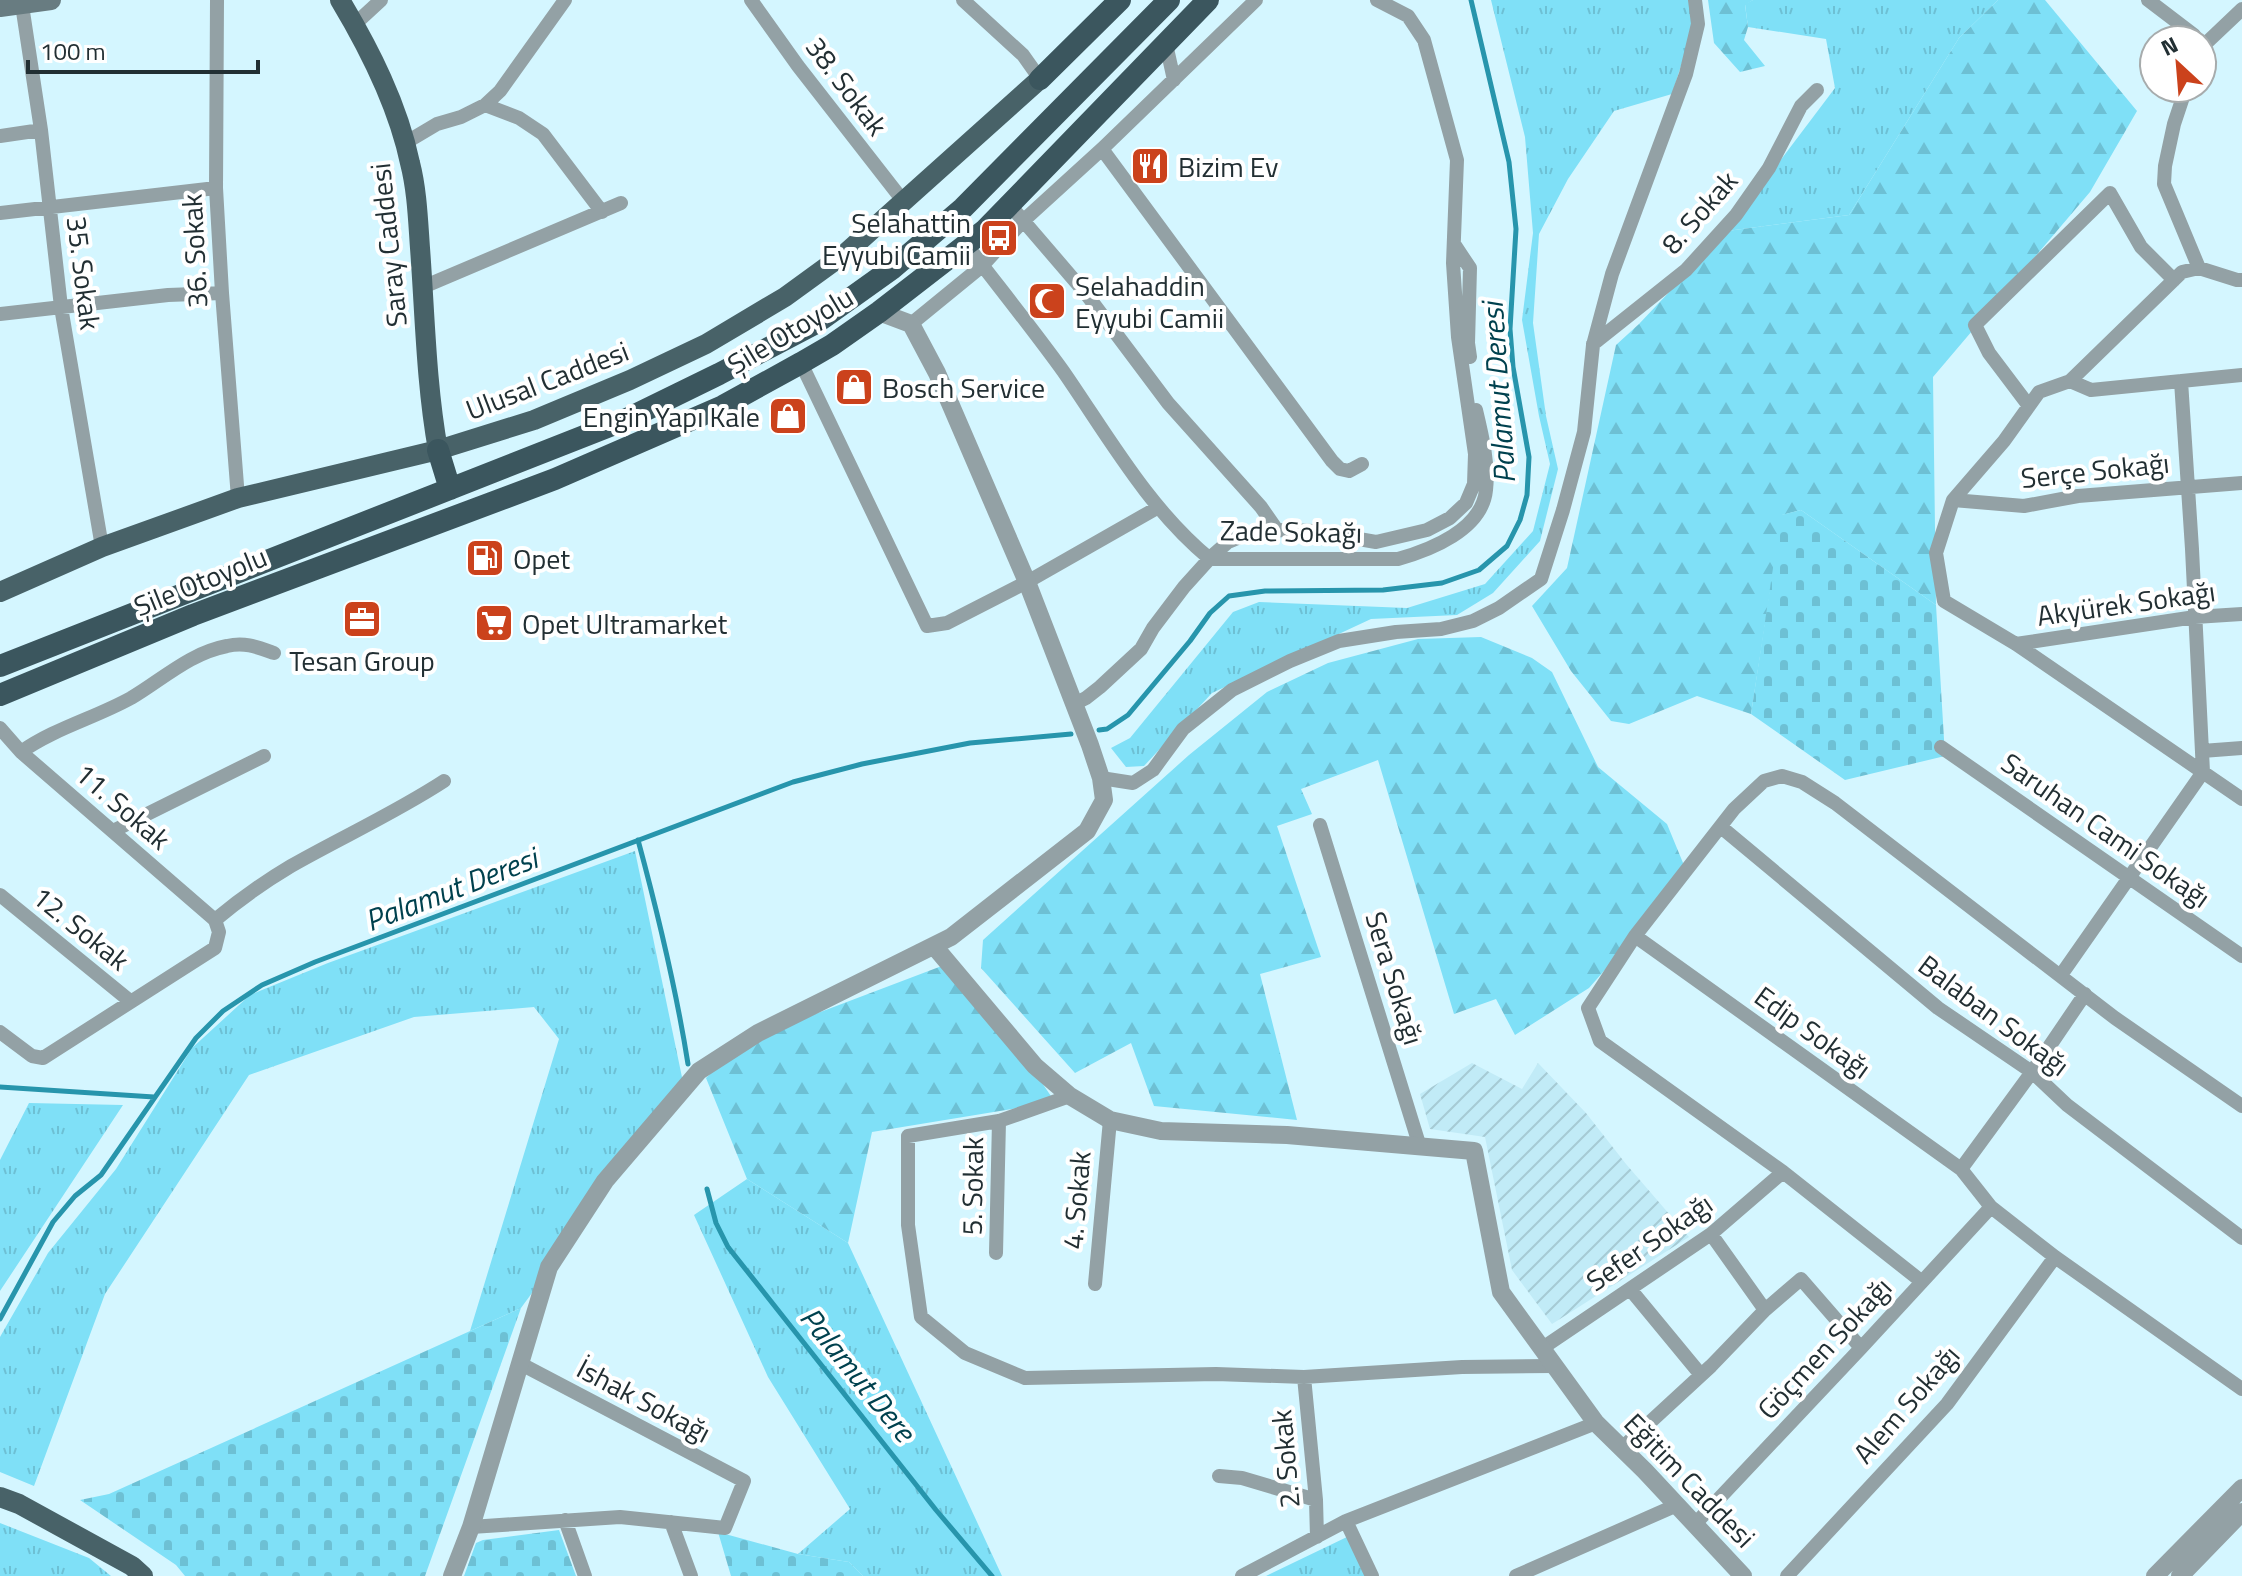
<svg xmlns="http://www.w3.org/2000/svg" width="2242" height="1576" font-family="'Titillium Web',sans-serif">
  <style>
    .industrial { fill: url(#industrial-furrows) }
    .grass { fill: url(#grass-tufts) }
    .forest { fill: url(#forest-firs) }
    .cemetery { fill: url(#cemetery-stones) }
    .lines { fill: none; stroke-linecap: round; stroke-linejoin: round }
    .stream { stroke: #2795ac; stroke-width: 5 }
    .minor { stroke: #93a1a5; stroke-width: 14 }
    .tertiary { stroke: #93a1a5; stroke-width: 18 }
    .secondary { stroke: #687c81; stroke-width: 20 }
    .primary { stroke: #486268; stroke-width: 20 }
    .trunk { stroke: #3b565e; stroke-width: 22 }
    .labels { text-anchor: middle; dominant-baseline: central; stroke-width: 8; stroke-linejoin: round; paint-order: stroke }
    .street-label { font-size: 28px; fill: #222f33; stroke: #fff }
    .poi-label { font-size: 28px; fill: #222f33; stroke: #fff; text-anchor: start }
    .water-label { font-size: 30px; font-style: italic; fill: #00414e; stroke: #fff }
  </style>
  <defs>
    <pattern id="industrial-furrows" width="10" height="10" patternUnits="userSpaceOnUse" patternTransform="scale(2)"><rect width="10" height="10" fill="#c1ebf7"/><path d="M-1 1l2-2M0 10L10 0M9 11l2-2" fill="none" stroke="#a6cad4"/></pattern>
    <pattern id="grass-tufts" width="24" height="20" patternUnits="userSpaceOnUse" patternTransform="scale(2)"><rect width="24" height="20" fill="#7fe0f7"/><path d="M3 7l-1-3M5 7V3M7 7l1-3M15 17l-1-3M17 17v-4M19 17l1-3" fill="none" stroke="#6dc0d4"/></pattern>
    <pattern id="forest-firs" width="22" height="20" patternUnits="userSpaceOnUse" patternTransform="scale(2)"><rect width="22" height="20" fill="#7fe0f7"/><path d="M5 1l3.5 6h-7zM16 11l3.5 6h-7z" fill="#6dc0d4"/></pattern>
    <pattern id="cemetery-stones" width="16" height="16" patternUnits="userSpaceOnUse" patternTransform="scale(2)"><rect width="16" height="16" fill="#7fe0f7"/><path d="M2 7V4a2 2 0 0 1 4 0v3zM10 15v-3a2 2 0 0 1 4 0v3z" fill="#6dc0d4"/></pattern>
  </defs>
  <rect width="100%" height="100%" fill="#d4f6ff"/>
  <!-- industrial -->
  <path class="industrial" d="M1472 1063 1522 1089 1538 1063 1586 1113 1626 1164 1689 1237 1552 1324 1512 1270 1485 1137 1430 1129 1420 1094Z"/>
  <!-- grass -->
  <path class="grass" d="M1491 0H1691L1695 22 1672 94 1614 111 1568 179 1539 234 1533 323 1546 416 1558 469 1540 541 1493 593 1457 615 1371 619 1212 693 1144 766 1126 767 1111 748 1130 738 1233 612 1259 602 1407 608 1485 584 1533 531 1550 464 1539 416 1522 320 1533 233 1525 137Z
    M1753 0H1998L1959 38 1849 215 1727 231 1835 88 1826 39 1748 27 1745 4Z
    M635 851 683 1082 670 1104 521 1308 470 1331 559 1039 534 1007 414 1017 249 1075 105 1294 34 1486 0 1472V1337L48 1253 116 1169 192 1048 250 995 328 963Z
    M29 1103 123 1105 0 1291V1160Z
    M747 1179 848 1243 1002 1576H863L849 1562 798 1554 850 1509 768 1377 694 1215Z
    M0 1523 89 1558 111 1576H0Z
    M1349 1536 1367 1576H1266Z"/>
  <!-- forest -->
  <path class="forest" d="M1708 0H1753L1745 5 1748 27 1744 40 1765 66 1740 72 1714 43Z
    M1998 0H2045L2137 111 2090 192 1933 377 1936 605 1801 510 1782 515 1751 714 1697 696 1629 724 1611 721 1571 671 1532 606 1567 568 1616 345 1639 324 1727 231 1849 215 1959 38Z
    M1481 637 1532 658 1552 672 1598 767 1667 824 1688 875 1589 988 1515 1035 1496 999 1454 1014 1378 760 1301 789 1312 814 1277 826 1321 957 1260 974 1297 1120 1154 1106 1131 1043 1075 1073 981 968 983 940 1189 755 1267 692 1328 663 1418 639Z
    M947 964 970 977 1055 1102 872 1132 848 1243 747 1179 706 1078 744 1041Z"/>
  <!-- cemetery -->
  <path class="cemetery" d="M1801 510 1936 605 1945 756 1845 780 1751 714 1781 515Z
    M521 1308 425 1576H185L176 1565 80 1500 109 1494Z
    M559 1530 576 1576H464L476 1543 483 1540Z
    M718 1532 798 1554 849 1562 863 1576H731Z"/>
  <g class="lines">
    <!-- stream -->
    <path class="stream" d="M1099 730 1107 729 1128 715 1190 641 1210 613 1229 596 1265 591 1383 590 1442 583 1479 570 1507 546 1520 520 1527 495 1529 457 1513 367 1510 329 1516 229 1509 162 1471 0
      M638 840C658 914 676 988 688 1064
      M0 1087 154 1097
      M707 1189 716 1223 728 1247 936 1510 992 1576
      M0 1319 53 1222 75 1196 101 1175 196 1038 223 1011 262 985 315 962 793 782 862 764 970 743 1071 734"/>
    <!-- minor -->
    <path class="minor" d="M217 0 216 188 222 293 238 498
      M751 0 798 66 904 202
      M963 0 1023 55 1040 79
      M2148 0 2194 35 2197 40
      M22 5 41 130 61 307 102 547
      M355 24 381 0
      M1166 44 1174 80
      M2202 47 2242 9
      M2186 88 2174 124 2165 166 2164 184 2199 268
      M485 105 519 118 543 134 602 212
      M0 136 41 130
      M405 143 437 124 461 117 485 105 500 91 565 0
      M1102 149 1332 461 1340 469 1349 471 1362 464
      M1009 204 1087 295 1168 403 1261 507 1277 530
      M0 213 216 188
      M966 244C998 286 1032 328 1063 371 1108 436 1148 508 1210 559H1398C1430 550 1482 530 1486 490 1489 464 1482 435 1476 410
      M1454 244 1470 268 1468 343 1470 357
      M2242 280H2237L2199 268 2182 272 2070 381 2039 392 2004 441 1953 500 1936 553 1944 601 2016 644 2242 799
      M423 287 621 203
      M0 314 168 295 222 293
      M911 324 982 266 1023 221 1102 149 1256 0
      M1593 344 1686 270 1736 215 1769 168 1801 106 1817 90
      M801 363 927 626 947 623 1027 582 1157 508
      M2070 381 2091 390 2242 375
      M2029 406 1989 353 1975 325 2110 193 2141 247 2174 280
      M1953 500 2024 506 2078 496 2242 483
      M2016 644 2195 617 2242 614
      M1074 704 1086 698 1100 687 1141 649 1153 628 1184 587 1212 556 1228 542 1254 531 1286 530 1313 531 1376 542 1427 530 1450 518 1466 503 1474 484 1475 454 1458 337 1453 263 1457 160 1424 40 1408 16 1377 0
      M0 728 21 752 215 920 219 932 215 948 43 1058 32 1056 0 1032
      M1941 747 2242 956
      M2202 751 2242 748
      M21 752C55 728 95 718 131 698 163 679 190 653 227 646 245 642 257 647 274 653
      M1101 778 1133 783 1153 770 1183 729 1232 690 1290 661 1339 641 1396 632 1441 629 1473 621 1499 608 1541 579 1563 510 1584 432 1593 345 1612 274 1686 74 1698 24 1695 0
      M1320 825 1420 1147
      M1721 827 1938 1008 2032 1072 2067 1105 2242 1238
      M113 831 264 756
      M0 895 130 1001
      M215 920C239 900 264 882 291 866 342 837 395 813 444 781
      M1635 936 1961 1169
      M2061 975 2203 772 2192 549 2181 381
      M2085 994 2032 1072 1961 1169 1991 1207 2055 1257 2242 1389
      M1070 1096 999 1121 908 1136V1225L921 1317 965 1353 1025 1378 1216 1374 1304 1377 1462 1367 1553 1366
      M996 1253 999 1121
      M1921 1281 1783 1172 1600 1041 1588 1008 1635 936 1734 809 1764 781 1782 776 1802 782 1835 803 2115 1018 2242 1106
      M1095 1284 1110 1120
      M1630 1289 1701 1375
      M1765 1310 1801 1279 1861 1348
      M1541 1349 1711 1234 1783 1172
      M1304 1377 1316 1500 1317 1537
      M1622 1448 1711 1366 1765 1310 1711 1234
      M1219 1476 1242 1478 1316 1500
      M565 1520 585 1576
      M1346 1521 1372 1576
      M671 1522 691 1576
      M1695 1524 1861 1348 1991 1207
      M471 1527 620 1517 725 1528 744 1481 521 1364
      M1242 1576 1346 1521 1596 1423
      M1516 1576 1677 1505
      M1787 1576 1947 1404 2055 1257"/>
    <!-- tertiary -->
    <path class="tertiary" d="M934 946 1035 1066 1070 1096 1110 1120 1161 1131 1287 1135 1474 1151 1501 1292 1596 1423 1645 1471 1743 1576
      M452 1576 471 1527 549 1267 605 1181 699 1071 758 1033 951 937 1087 831 1104 800 1101 778 1090 745 1027 582 937 373 911 324 879 312
      M2155 1576 2242 1488
      M2180 1576 2242 1512"/>
    <!-- secondary -->
    <path class="secondary" d="M0 7 51 0"/>
    <!-- primary -->
    <path class="primary" d="M340 0C370 50 398 105 410 163 417 190 418 220 420 248 425 315 426 383 438 450
      M0 592 102 547 238 498 438 450 534 420 630 380 706 344 785 297 847 252 1040 79
      M0 1497 19 1504 132 1566 143 1576"/>
    <!-- trunk -->
    <path class="trunk" d="M1040 79 1120 0
      M438 450 450 489
      M0 666 625 420 719 374 816 323 893 268 963 208 1169 0
      M0 695 193 615 555 479 723 406 801 363 832 345 879 312 985 230 1208 0"/>
  </g>
  <!-- icons -->
  <defs>
    <g id="restaurant-square" transform="scale(2)"><rect x="-9" y="-9" width="18" height="18" rx="4" fill="#cb421c" stroke="#fff"/><path d="M-5-6h1v4h1v-4h1v4h1v-4h1v5L-1.5 .5V6h-2V.5L-5-1ZM5-6V6H3V1.5H1.5Q1.5-4 5-6Z" fill="#fff"/></g>
    <g id="bus-square" transform="scale(2)"><rect x="-9" y="-9" width="18" height="18" rx="4" fill="#cb421c" stroke="#fff"/><path d="M-5-6H5V4H4V6H2V4H-2V6H-4V4H-5ZM-3.5-4V0h7V-4ZM-3.5 1.2v1.5H-2V1.2ZM2 1.2v1.5H3.5V1.2Z" fill="#fff"/></g>
    <g id="mosque-square" transform="scale(2)"><rect x="-9" y="-9" width="18" height="18" rx="4" fill="#cb421c" stroke="#fff"/><path d="M3.5-4.9A6 6 0 1 0 3.5 4.9A5 5 0 1 1 3.5-4.9Z" fill="#fff"/></g>
    <g id="shop-square" transform="scale(2)"><rect x="-9" y="-9" width="18" height="18" rx="4" fill="#cb421c" stroke="#fff"/><path d="M-5-2.5h2.3a2.7 3.5 0 0 1 5.4 0H5L5.5 6h-11ZM-1.5-2.5h3a1.5 2.3 0 0 0-3 0Z" fill="#fff"/></g>
    <g id="fuel-square" transform="scale(2)"><rect x="-9" y="-9" width="18" height="18" rx="4" fill="#cb421c" stroke="#fff"/><path d="M-5.5-6h7V0h2V4h1.3V-2.5L3-4.5l.8-.8L6-3V5H2.5V1h-1V6h-7ZM-4.2-4.7v3.2H.2V-4.7Z" fill="#fff"/></g>
    <g id="office-square" transform="scale(2)"><rect x="-9" y="-9" width="18" height="18" rx="4" fill="#cb421c" stroke="#fff"/><path d="M-6-3h4V-5.5h4V-3h4V5H-6ZM-1-4.5V-3h2v-1.5ZM-6 0V1H6V0Z" fill="#fff"/></g>
    <g id="supermarket-square" transform="scale(2)"><rect x="-9" y="-9" width="18" height="18" rx="4" fill="#cb421c" stroke="#fff"/><path d="M-6-5.5h2.5l.6 2H6L4.5 2H-2.5L-4.4-4H-6ZM-1.5 3.2a1.3 1.3 0 1 0 .1 0ZM3 3.2a1.3 1.3 0 1 0 .1 0Z" fill="#fff"/></g>
  </defs>
  <g fill-rule="evenodd">
    <use href="#restaurant-square" x="1150" y="166"/>
    <use href="#bus-square" x="999" y="238"/>
    <use href="#mosque-square" x="1047" y="301"/>
    <use href="#shop-square" x="854" y="387"/>
    <use href="#shop-square" x="788" y="416"/>
    <use href="#fuel-square" x="485" y="558"/>
    <use href="#office-square" x="362" y="619"/>
    <use href="#supermarket-square" x="494" y="623"/>
  </g>
  <g class="labels">
    <!-- street labels -->
    <g class="street-label">
      <text transform="translate(847 86) rotate(53)">38. Sokak</text>
      <text transform="translate(1699 212) rotate(-49)">8. Sokak</text>
      <text transform="translate(388 245) rotate(-96)">Saray Caddesi</text>
      <text transform="translate(194 251) rotate(-93)">36. Sokak</text>
      <text transform="translate(84 273) rotate(83)">35. Sokak</text>
      <text transform="translate(790 330) rotate(-31)">Şile Otoyolu</text>
      <text transform="translate(547 380) rotate(-21)">Ulusal Caddesi</text>
      <text transform="translate(2095 470) rotate(-6)">Serçe Sokağı</text>
      <text transform="translate(1291 531) rotate(1)">Zade Sokağı</text>
      <text transform="translate(200 581) rotate(-22)">Şile Otoyolu</text>
      <text transform="translate(2126 603) rotate(-8)">Akyürek Sokağı</text>
      <text transform="translate(123 806) rotate(41)">11. Sokak</text>
      <text transform="translate(2106 830) rotate(35)">Saruhan Cami Sokağı</text>
      <text transform="translate(81 928) rotate(39)">12. Sokak</text>
      <text transform="translate(1395 978) rotate(73)">Sera Sokağı</text>
      <text transform="translate(1994 1015) rotate(37)">Balaban Sokağı</text>
      <text transform="translate(1813 1032) rotate(36)">Edip Sokağı</text>
      <text transform="translate(972 1186) rotate(-89)">5. Sokak</text>
      <text transform="translate(1076 1200) rotate(-85)">4. Sokak</text>
      <text transform="translate(1649 1242) rotate(-35)">Sefer Sokağı</text>
      <text transform="translate(1824 1348) rotate(-47)">Göçmen Sokağı</text>
      <text transform="translate(644 1400) rotate(28)">İshak Sokağı</text>
      <text transform="translate(1906 1404) rotate(-49)">Alem Sokağı</text>
      <text transform="translate(1285 1459) rotate(-95)">2. Sokak</text>
      <text transform="translate(1690 1480) rotate(46)">Eğitim Caddesi</text>
    </g>
    <!-- poi labels -->
    <g class="poi-label">
      <text x="1178" y="166">Bizim Ev</text>
      <text x="971" y="222" text-anchor="end">Selahattin<tspan x="971" dy="32">Eyyubi Camii</tspan></text>
      <text x="1075" y="285">Selahaddin<tspan x="1075" dy="32">Eyyubi Camii</tspan></text>
      <text x="882" y="387">Bosch Service</text>
      <text x="760" y="416" text-anchor="end">Engin Yapı Kale</text>
      <text x="513" y="558">Opet</text>
      <text x="522" y="623">Opet Ultramarket</text>
      <text x="362" y="660" text-anchor="middle">Tesan Group</text>
    </g>
    <!-- water labels -->
    <g class="water-label">
      <text transform="translate(1498 393) rotate(-94)">Palamut Deresi</text>
      <text transform="translate(451 889) rotate(-21)">Palamut Deresi</text>
      <text transform="translate(858 1374) rotate(51)">Palamut Dere</text>
    </g>
  </g>
  <!-- north arrow -->
  <g transform="translate(2178 64) rotate(334)"><circle r="38" fill="#ffffff" stroke="#a7acad" stroke-width="2"/>
  <path d="M0-6L14 30L0 20L-14 30Z" fill="#cb421c"/>
  <text y="-12" font-size="22" font-weight="bold" text-anchor="middle" fill="#222f33">N</text>
  </g>
  <!-- scale -->
  <path d="M28 60v12h230v-12" fill="none" stroke="#222f33" stroke-width="4"/>
  <text x="40" y="60" font-size="24" fill="#222f33" stroke="#ffffff" stroke-width="6" paint-order="stroke">100 m</text>
</svg>
